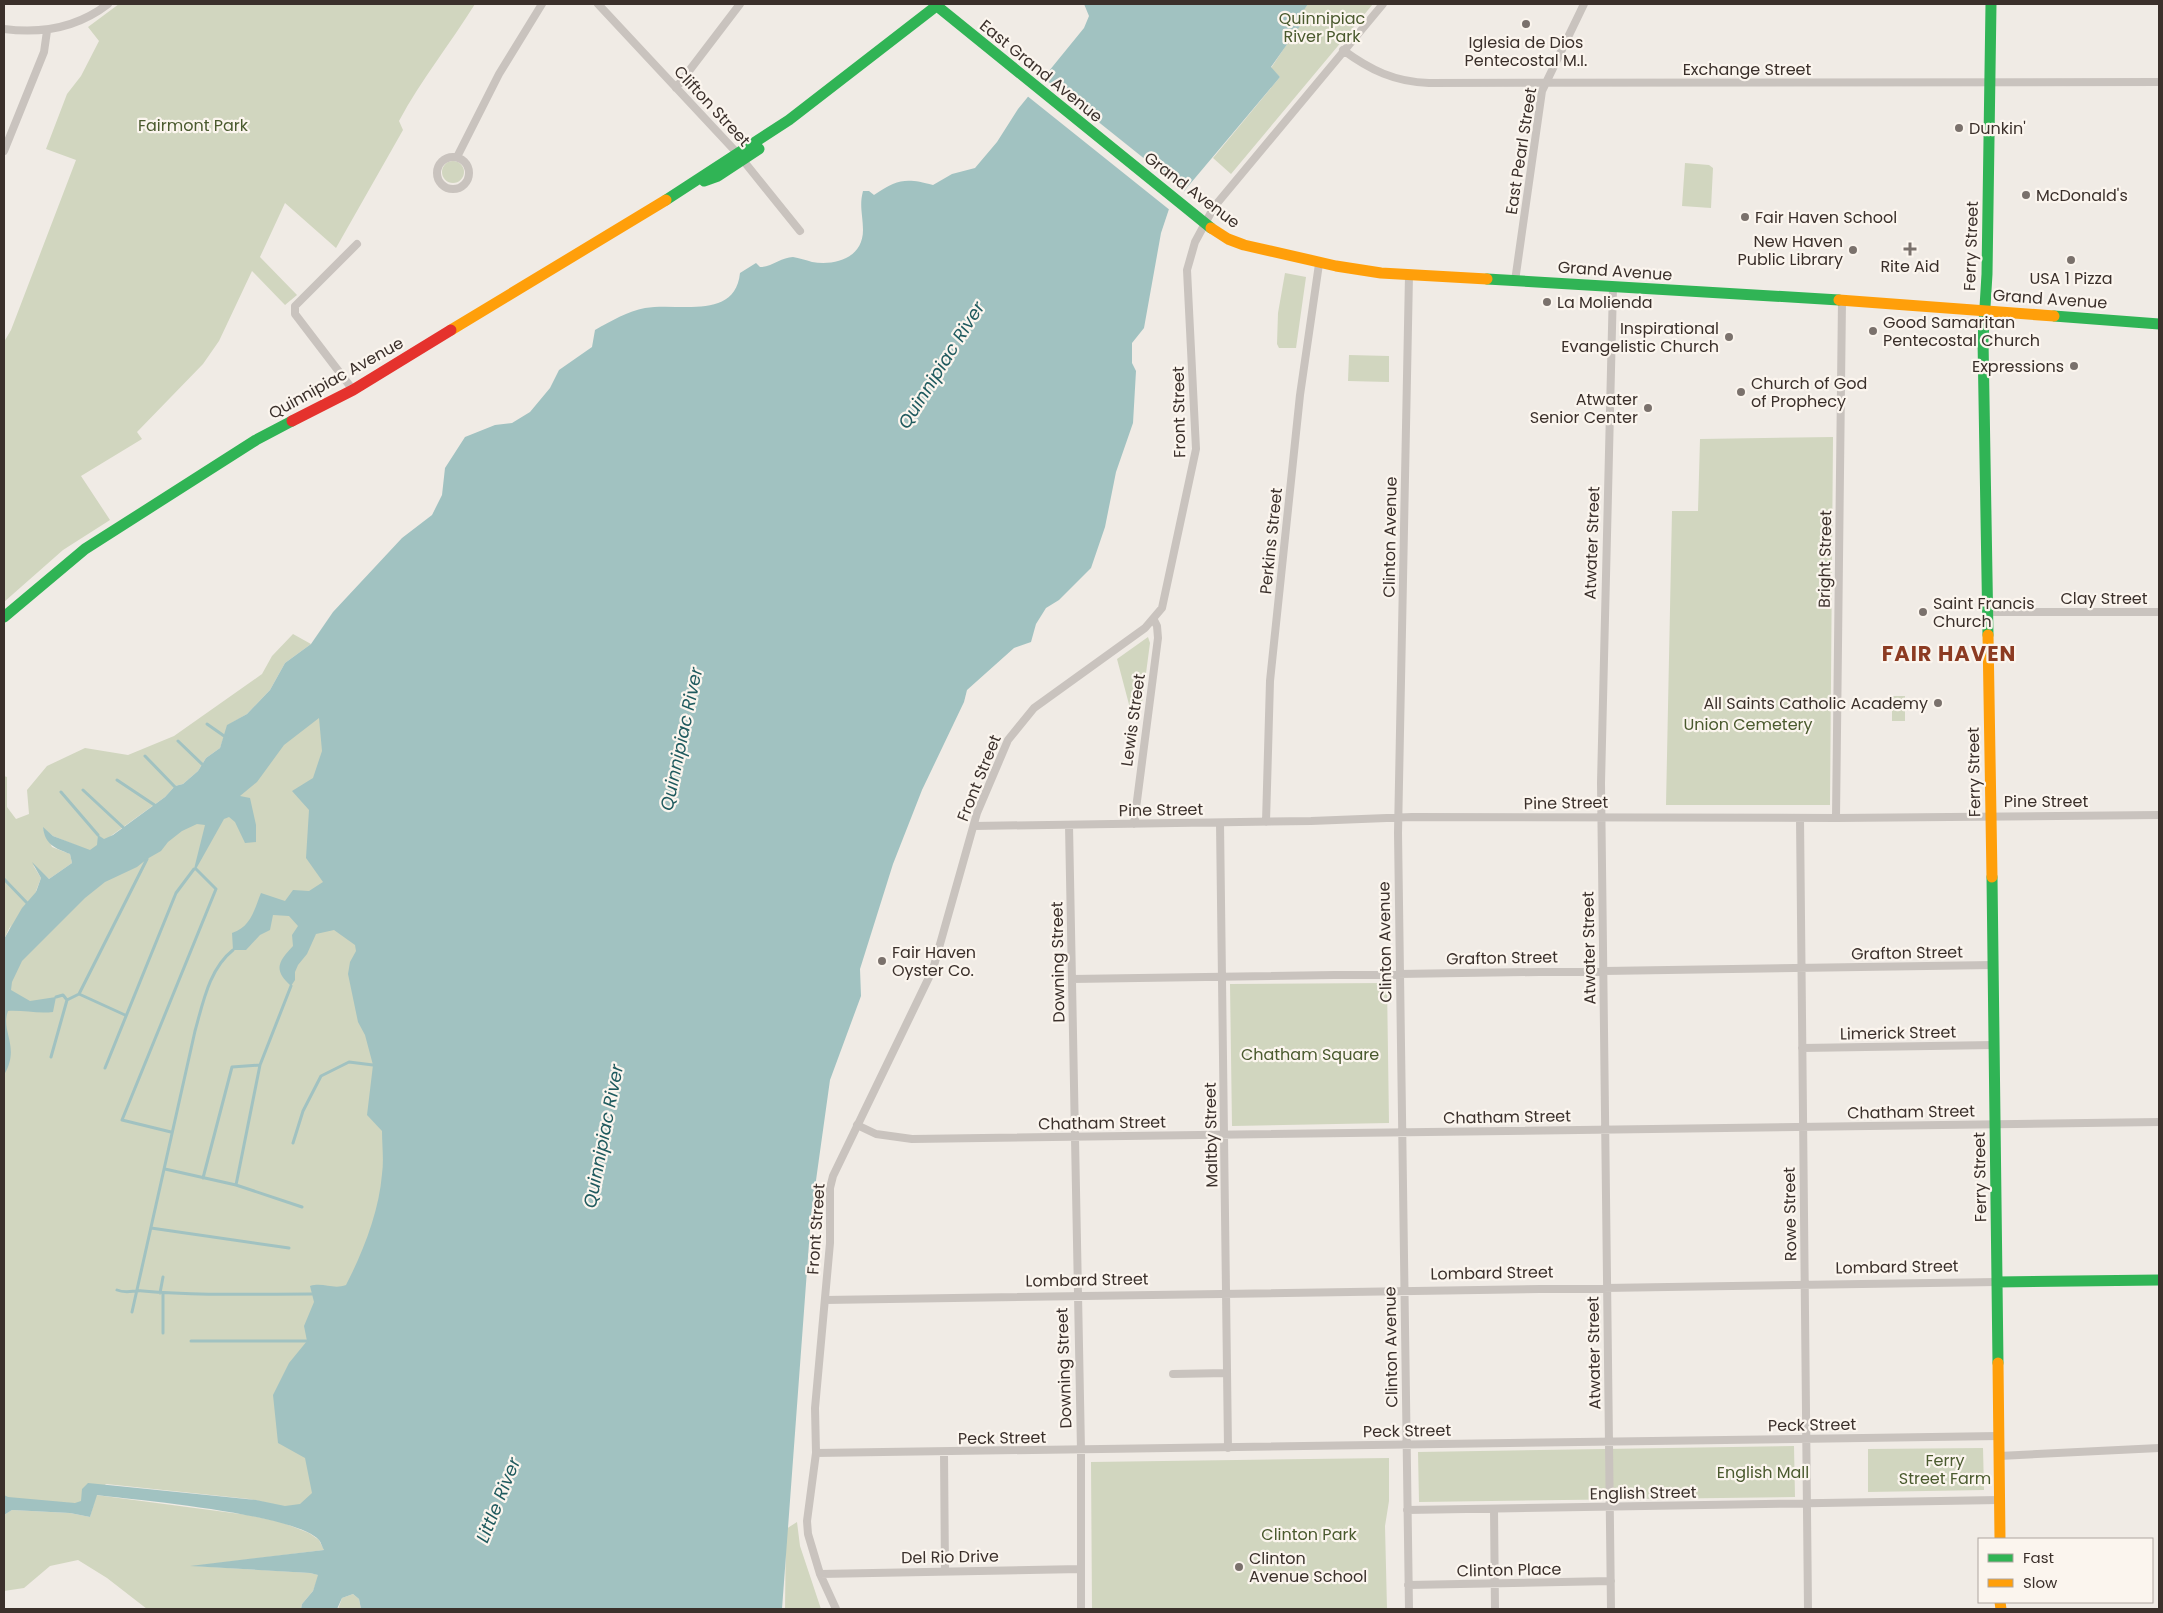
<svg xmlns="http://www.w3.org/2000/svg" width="2163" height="1613" font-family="Poppins,sans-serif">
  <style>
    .green { fill: #d1d6bf }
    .water { fill: #a1c2c1 }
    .pier { fill: #f0ebe5 }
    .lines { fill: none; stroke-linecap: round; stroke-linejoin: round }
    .stream { stroke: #a1c2c1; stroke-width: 3 }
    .street { stroke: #c9c3be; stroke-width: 8 }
    .fast { stroke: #30b455; stroke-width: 11 }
    .slow { stroke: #ff9f0a; stroke-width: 11 }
    .jam { stroke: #e5322d; stroke-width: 11 }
    .poi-dot { fill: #7a716c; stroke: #fbf5ee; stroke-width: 2 }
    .labels { text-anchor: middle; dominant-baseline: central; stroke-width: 4.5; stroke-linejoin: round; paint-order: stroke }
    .park-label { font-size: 16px; fill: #4a5a2e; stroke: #fbf5ee }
    .poi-label { font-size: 16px; fill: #3b302b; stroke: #fbf5ee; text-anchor: start }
    .street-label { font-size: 16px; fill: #3b302b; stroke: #fbf5ee }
    .water-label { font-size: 18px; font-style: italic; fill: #1f5a5e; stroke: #fbf5ee }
    .district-label { font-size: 21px; font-weight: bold; letter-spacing: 1px; fill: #8c3b22; stroke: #fbf5ee }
  </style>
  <rect width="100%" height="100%" fill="#f0ebe5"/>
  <!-- green -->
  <path class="green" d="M119 4H475C450 44 421 80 399 121L403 130 336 248 285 203 260 257 297 295 285 305 252 271 219 341 203 364 137 432 142 439 81 476 110 520 63 550 4 602V342L11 330 76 160 46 149 67 94 81 76 99 41 88 27Z
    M1308 4H1373L1231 174 1213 158 1280 77 1271 68 1299 26 1295 22Z
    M442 172a11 11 0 1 1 22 0a11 11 0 1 1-22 0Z
    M1685 163 1709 165 1713 168 1711 208 1682 206Z
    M1285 273 1306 277 1296 348H1279L1277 344 1278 313Z
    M1349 355 1389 356V382L1348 381Z
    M1833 437 1830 805H1666L1672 511H1698L1700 439Z
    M293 634 311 644 285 663 270 690 247 714 228 725 220 748 206 758 198 771 183 784 175 786 165 797 90 851 53 836 43 828 52 847 70 854 72 863 49 879 33 865 41 878 36 891 230 799 322 703 325 922 355 941 392 1136 335 1518 249 1499 106 1484 85 1504 4 1499V947L11 925 4 939V776L7 777V807L16 819 29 814 27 790 47 766 85 748 128 755 174 736 262 674 272 656Z
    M1148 637 1150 643 1141 711 1131 712 1117 659Z
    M1892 696H1905V721H1892Z
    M1387 983 1389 1123 1232 1126 1230 984Z
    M1794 1446 1795 1497 1419 1502 1418 1452Z
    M1983 1448 1984 1490 1868 1492V1449Z
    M1389 1458V1501L1385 1526 1387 1609H1092L1091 1462Z
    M96 1495 248 1515 281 1522 309 1533 319 1540 324 1550 195 1566 310 1573 319 1575 313 1591 302 1604 301 1609H147L107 1578 78 1560 50 1566 24 1588 4 1591V1515L12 1510 70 1513 90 1517Z
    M797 1522 800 1546 821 1609H785L786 1529Z
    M353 1594 359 1599 361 1609H338L342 1598Z"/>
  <!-- water -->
  <path class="water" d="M1084 4H1308L1296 22 1300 26 1271 67 1280 77 1169 209 1161 233 1144 328 1132 343V363L1136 371 1133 423 1116 472 1105 527 1091 568 1059 600 1046 608 1036 624 1031 642 1014 648 967 690 964 702 922 790 893 864 860 969 861 996 830 1080 811 1216 782 1609H361L359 1599 353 1594 342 1598 337 1609H301L302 1604 313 1591 318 1575 310 1573 190 1566 324 1550C322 1547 321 1542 319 1540 296 1514 137 1500 97 1495L90 1517 70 1513 12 1510 4 1515V1495L8 1497 75 1503 81 1501 82 1489 88 1483 256 1500 285 1506 300 1504 312 1493 305 1458 278 1443 273 1395 289 1363 307 1341 304 1326 314 1302 310 1286C324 1282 333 1290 346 1285 363 1252 379 1212 382 1174 384 1160 382 1145 382 1131L367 1115 373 1065 365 1035 358 1022 348 974 350 962 356 951 355 945 334 930 316 934 307 954 298 965 295 972V980L291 986C273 970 278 962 293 946L292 935 298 926 289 916 273 915 270 930 260 935 246 950H233L232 933C251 927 254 910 261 893L285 901 293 890 309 891 323 882 306 858 309 810 292 791 313 778 322 751 319 718 284 745 257 782 240 796 250 798 256 825V842L245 843 235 822 229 817 224 819 196 869H194L205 825 197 824 182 831 168 842 161 851 147 859 137 867 105 882 85 898 22 961 12 982 11 990 30 1001 56 997 53 1012C38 1014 23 1010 8 1011 0 1032 21 1046 4 1075V939L22 908 36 892 41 878 32 862 49 879 72 863 70 854C55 848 45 845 43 827L53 836 90 850 97 845 98 835 104 839 113 835 165 797 175 786 183 784 198 771 206 758 220 748 227 725 247 714 270 690 285 663 311 644 333 612 402 538 432 515 442 495 445 468 465 437 495 425 512 423 530 412 550 388 559 370 592 347 595 330C611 321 628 311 645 308 678 302 735 321 740 273L756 263 760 267C772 267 782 257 793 257 799 258 806 260 812 262 835 266 863 258 863 230 863 215 859 206 863 191H869L874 195C898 179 906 178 933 185L952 174 975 168 997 142 1018 109 1084 28 1089 16Z"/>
  <!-- pier -->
  <path class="pier" d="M1041 76 1186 192 1171 211 1026 95Z"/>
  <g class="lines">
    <!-- stream -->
    <path class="stream" d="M207 724 227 738
      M178 741 204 766
      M145 756 176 788
      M117 780 156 806
      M83 790 126 830
      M61 792 98 835
      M4 879 28 904
      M79 994 147 859
      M56 997 63 995 67 1000 79 994 125 1015
      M51 1057 67 1000
      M105 1068 176 893 194 869
      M171 1132 122 1120 216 889 196 869
      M293 1143 303 1111 321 1076 349 1062 373 1065
      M165 1169 236 1185 302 1207
      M203 1178 232 1067 260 1065
      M236 1185 260 1065 291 986
      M151 1228 289 1248
      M117 1290C126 1294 134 1290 143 1291 199 1296 256 1294 312 1294
      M160 1293 163 1277
      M163 1293V1333
      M132 1312 195 1031C203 1003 209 969 233 950
      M191 1341H307"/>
    <!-- street -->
    <path class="street" d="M598 4 738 154 800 231
      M4 29C42 34 77 28 108 4
      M1343 50C1370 70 1395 82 1429 83L2159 82
      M676 88 740 4
      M4 151 44 52 47 31
      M437 173a16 16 0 1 1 32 0a16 16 0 1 1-32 0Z
      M457 157 499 74 542 4
      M1515 281 1542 91 1584 4
      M353 390 295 314V306L357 244
      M1988 612H2159
      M1800 818 1808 1609
      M1836 818 1842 300
      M1266 822 1270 681 1300 395 1319 264
      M1220 823 1228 1448
      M1134 824 1158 638 1157 626 1154 620
      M1069 825 1081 1450V1609
      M974 826 1311 821 1412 817 1836 818 2159 815
      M1072 979 1993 965
      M1802 1048 1994 1045
      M857 1125 876 1134 912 1139 2159 1122
      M825 1300 1997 1282
      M1173 1374 1227 1373
      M816 1453 1999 1436
      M944 1453 945 1571
      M1999 1456 2159 1448
      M1494 1509 1495 1609
      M1407 1510 1999 1500
      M820 1574 1081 1569
      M1408 1585 1611 1581
      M836 1609 820 1574 808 1534 807 1521 816 1453 815 1408 830 1243V1188L833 1176 933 969 977 813 1008 740 1034 708 1145 628 1162 608 1196 449 1187 270 1195 242 1214 207 1383 4
      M1409 1609 1398 833 1409 275
      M1611 1609 1601 783 1613 287"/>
    <!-- fast -->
    <path class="fast" d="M937 6 1211 228
      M704 181 718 176 759 149
      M666 200 789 120 939 4
      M1487 279 1839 300
      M2054 316 2159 324
      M4 617 85 549 256 440 292 421
      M1988 635 1983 340 1987 274 1991 4
      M1992 877 1998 1363
      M1997 1282 2159 1280"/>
    <!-- slow -->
    <path class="slow" d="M1211 228 1228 239 1244 245 1336 266 1381 273 1487 279
      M1839 300 2054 316
      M451 330 666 200
      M1988 635 1992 877
      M1998 1363 2000 1539
      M2000 1602 2001 1609"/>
    <!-- jam -->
    <path class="jam" d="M292 421 353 390 451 330"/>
  </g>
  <!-- markers -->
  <g class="poi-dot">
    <circle cx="1526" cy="24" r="5"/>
    <circle cx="1959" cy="128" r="5"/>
    <circle cx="2026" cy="195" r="5"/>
    <circle cx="1745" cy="217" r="5"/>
    <path d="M1907.5 241.5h5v5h5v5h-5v5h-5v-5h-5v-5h5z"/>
    <circle cx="1853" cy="250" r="5"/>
    <circle cx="2071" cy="260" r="5"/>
    <circle cx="1547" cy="302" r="5"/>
    <circle cx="1873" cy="331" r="5"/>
    <circle cx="1729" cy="337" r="5"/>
    <circle cx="2074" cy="366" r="5"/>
    <circle cx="1741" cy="392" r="5"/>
    <circle cx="1648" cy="408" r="5"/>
    <circle cx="1923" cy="612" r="5"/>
    <circle cx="1938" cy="703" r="5"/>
    <circle cx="882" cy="961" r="5"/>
    <circle cx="1239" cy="1567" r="5"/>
  </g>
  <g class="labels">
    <!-- park labels -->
    <g class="park-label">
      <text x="1322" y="18">Quinnipiac<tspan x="1322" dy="18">River Park</tspan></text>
      <text x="193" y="125">Fairmont Park</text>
      <text x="1748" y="724">Union Cemetery</text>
      <text x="1310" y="1054">Chatham Square</text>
      <text x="1945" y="1460">Ferry<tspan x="1945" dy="18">Street Farm</tspan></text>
      <text x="1763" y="1472">English Mall</text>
      <text x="1309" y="1534">Clinton Park</text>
    </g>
    <!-- poi labels -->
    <g class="poi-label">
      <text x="1526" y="42" text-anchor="middle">Iglesia de Dios<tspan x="1526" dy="18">Pentecostal M.I.</tspan></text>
      <text x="1969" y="128">Dunkin'</text>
      <text x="2036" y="195">McDonald's</text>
      <text x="1755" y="217">Fair Haven School</text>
      <text x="1843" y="241" text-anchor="end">New Haven<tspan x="1843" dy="18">Public Library</tspan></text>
      <text x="1910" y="266" text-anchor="middle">Rite Aid</text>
      <text x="2071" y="278" text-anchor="middle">USA 1 Pizza</text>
      <text x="1557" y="302">La Molienda</text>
      <text x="1883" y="322">Good Samaritan<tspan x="1883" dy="18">Pentecostal Church</tspan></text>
      <text x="1719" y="328" text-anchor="end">Inspirational<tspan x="1719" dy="18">Evangelistic Church</tspan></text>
      <text x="2064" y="366" text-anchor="end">Expressions</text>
      <text x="1751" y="383">Church of God<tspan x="1751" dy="18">of Prophecy</tspan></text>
      <text x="1638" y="399" text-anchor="end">Atwater<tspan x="1638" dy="18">Senior Center</tspan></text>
      <text x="1933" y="603">Saint Francis<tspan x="1933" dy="18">Church</tspan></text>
      <text x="1928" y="703" text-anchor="end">All Saints Catholic Academy</text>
      <text x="892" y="952">Fair Haven<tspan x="892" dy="18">Oyster Co.</tspan></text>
      <text x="1249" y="1558">Clinton<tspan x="1249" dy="18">Avenue School</tspan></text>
    </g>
    <!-- street labels -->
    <g class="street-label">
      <text x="1747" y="69">Exchange Street</text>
      <text transform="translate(1041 71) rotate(39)">East Grand Avenue</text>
      <text transform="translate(712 106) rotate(47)">Clifton Street</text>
      <text transform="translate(1521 151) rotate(-81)">East Pearl Street</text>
      <text transform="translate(1192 190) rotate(37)">Grand Avenue</text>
      <text transform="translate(1971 246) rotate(-88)">Ferry Street</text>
      <text transform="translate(1615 271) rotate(4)">Grand Avenue</text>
      <text transform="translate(2050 299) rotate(4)">Grand Avenue</text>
      <text transform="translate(336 378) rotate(-29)">Quinnipiac Avenue</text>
      <text transform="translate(1179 412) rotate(-91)">Front Street</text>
      <text transform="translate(1390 537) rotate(-89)">Clinton Avenue</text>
      <text transform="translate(1271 541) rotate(-84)">Perkins Street</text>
      <text transform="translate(1592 543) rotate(-88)">Atwater Street</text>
      <text transform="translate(1825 559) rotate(-89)">Bright Street</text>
      <text x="2104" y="598">Clay Street</text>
      <text transform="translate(1133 720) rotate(-82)">Lewis Street</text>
      <text transform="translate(1974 772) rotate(-91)">Ferry Street</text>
      <text transform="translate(979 778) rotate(-68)">Front Street</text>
      <text x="2046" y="801">Pine Street</text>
      <text transform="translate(1566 803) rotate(-1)">Pine Street</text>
      <text transform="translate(1161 810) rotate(-1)">Pine Street</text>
      <text transform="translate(1385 942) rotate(-91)">Clinton Avenue</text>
      <text transform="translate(1589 948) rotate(-91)">Atwater Street</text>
      <text transform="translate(1907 953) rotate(-1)">Grafton Street</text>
      <text transform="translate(1502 958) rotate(-1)">Grafton Street</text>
      <text transform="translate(1058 962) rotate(-91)">Downing Street</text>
      <text transform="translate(1898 1033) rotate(-1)">Limerick Street</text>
      <text transform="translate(1911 1112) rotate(-1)">Chatham Street</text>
      <text transform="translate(1507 1117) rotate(-1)">Chatham Street</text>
      <text transform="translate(1102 1123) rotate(-1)">Chatham Street</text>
      <text transform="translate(1211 1135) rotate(-91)">Maltby Street</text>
      <text transform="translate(1980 1177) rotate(-91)">Ferry Street</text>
      <text transform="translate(1790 1214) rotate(-91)">Rowe Street</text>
      <text transform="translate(816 1229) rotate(-86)">Front Street</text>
      <text transform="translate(1897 1267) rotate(-1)">Lombard Street</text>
      <text transform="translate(1492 1273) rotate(-1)">Lombard Street</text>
      <text transform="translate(1087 1280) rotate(-1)">Lombard Street</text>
      <text transform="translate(1391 1347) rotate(-91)">Clinton Avenue</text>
      <text transform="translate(1594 1353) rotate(-91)">Atwater Street</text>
      <text transform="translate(1064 1368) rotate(-92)">Downing Street</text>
      <text transform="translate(1812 1425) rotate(-1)">Peck Street</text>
      <text transform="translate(1407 1431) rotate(-1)">Peck Street</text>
      <text transform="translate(1002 1438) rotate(-1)">Peck Street</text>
      <text transform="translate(1643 1493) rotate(-1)">English Street</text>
      <text transform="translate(950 1557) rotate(-1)">Del Rio Drive</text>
      <text transform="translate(1509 1570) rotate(-1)">Clinton Place</text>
    </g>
    <!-- water labels -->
    <g class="water-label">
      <text transform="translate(941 365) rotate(-58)">Quinnipiac River</text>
      <text transform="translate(681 739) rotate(-78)">Quinnipiac River</text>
      <text transform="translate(603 1136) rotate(-79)">Quinnipiac River</text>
      <text transform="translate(498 1500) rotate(-68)">Little River</text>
    </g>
    <!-- district labels -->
    <g class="district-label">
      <text x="1949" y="653">FAIR HAVEN</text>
    </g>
  </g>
  <!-- border -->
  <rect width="2163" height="1613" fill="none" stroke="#3b302b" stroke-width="10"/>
  <!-- legend -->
  <rect x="1978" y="1538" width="175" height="65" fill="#fbf5ee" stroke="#aea6a0"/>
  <rect x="1988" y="1554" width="25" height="8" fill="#30b455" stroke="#aea6a0"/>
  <text x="2023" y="1563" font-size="15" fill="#3b302b">Fast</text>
  <rect x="1988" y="1579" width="25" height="8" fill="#ff9f0a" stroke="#aea6a0"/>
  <text x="2023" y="1588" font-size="15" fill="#3b302b">Slow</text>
</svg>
